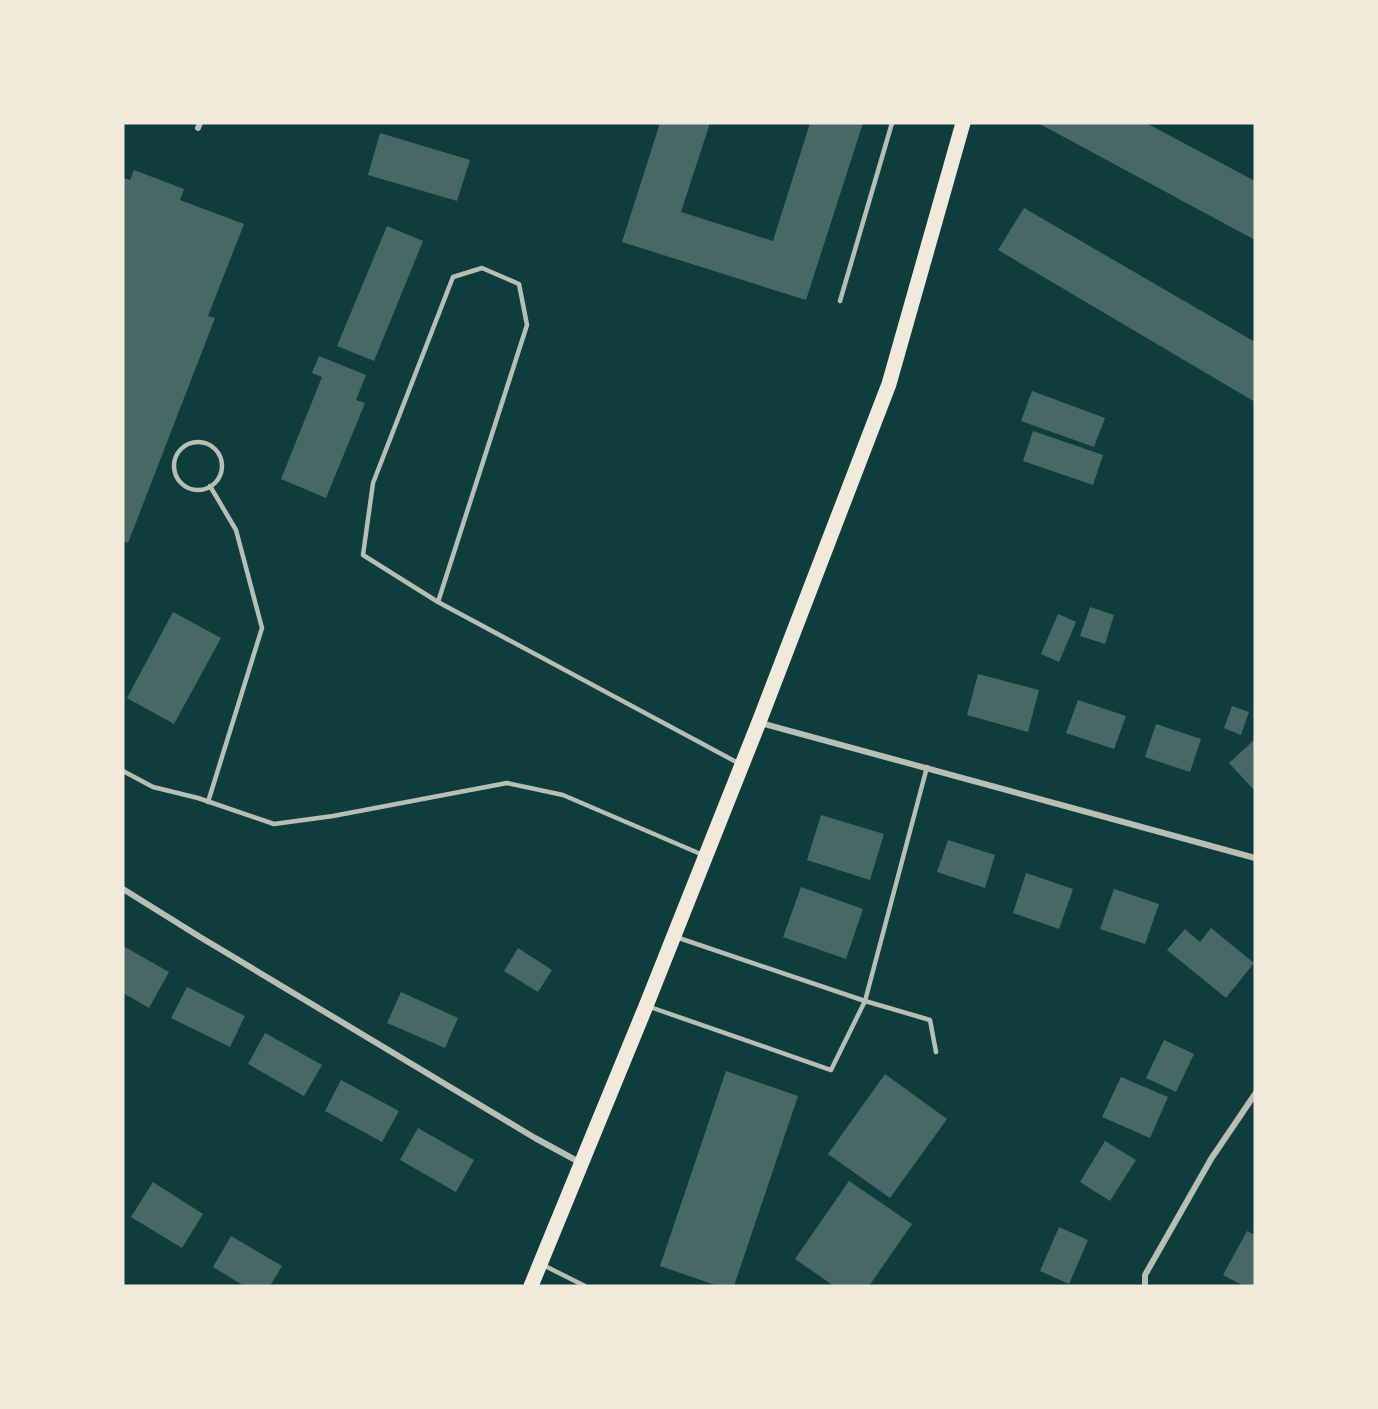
<svg xmlns="http://www.w3.org/2000/svg" width="1378" height="1409" font-family="Karla,sans-serif">
  <style>
    .building { fill: #486865 }
    .lines { fill: none; stroke-linecap: round; stroke-linejoin: round }
    .service { stroke: #b8beb3; stroke-width: 4.5 }
    .minor { stroke: #b8beb3; stroke-width: 6 }
    .primary { stroke: #f1e9da; stroke-width: 15 }
  </style>
  <rect width="100%" height="100%" fill="#0f3d3e"/>
  <!-- building -->
  <path class="building" d="M660 123H710L681 212 773 241 810 123H863L806 300 622 242Z
    M1038 123H1146L1255 181V240Z
    M380 133 470 160 457 201 368 175Z
    M134 170 184 189 180 200 244 224 208 316 215 318 128 543 123 541V178L130 180Z
    M1024 208 1255 342V402L998 250Z
    M387 226 423 241 374 361 337 346Z
    M319 356 366 375 356 400 365 403 326 498 281 479 322 377 312 373Z
    M1032 391 1105 418 1094 447 1021 421Z
    M1033 431 1103 455 1093 485 1023 461Z
    M1090 607 1114 615 1105 644 1080 636Z
    M173 612 221 638 174 724 127 698Z
    M1058 614 1076 622 1059 662 1041 654Z
    M978 674 1039 690 1028 732 967 715Z
    M1078 700 1126 716 1114 749 1066 733Z
    M1232 706 1249 712 1241 735 1224 728Z
    M1156 724 1201 739 1190 772 1145 757Z
    M1255 739V791L1229 763Z
    M821 815 884 834 870 880 807 860Z
    M948 840 995 855 985 888 937 872Z
    M1026 873 1073 889 1059 929 1013 913Z
    M801 887 863 909 846 959 783 937Z
    M1114 889 1159 904 1145 944 1100 929Z
    M1211 928 1254 963 1226 998 1167 950 1185 929 1200 942Z
    M123 946 169 972 149 1008 123 993Z
    M518 948 552 970 538 992 504 971Z
    M187 987 245 1016 230 1047 171 1018Z
    M401 992 458 1018 445 1048 387 1023Z
    M265 1033 322 1065 304 1096 248 1064Z
    M1164 1040 1194 1054 1176 1092 1146 1078Z
    M726 1071 798 1096 734 1286H718L660 1266Z
    M885 1074 947 1119 890 1198 828 1154Z
    M1121 1077 1168 1097 1150 1138 1102 1117Z
    M341 1080 399 1111 382 1142 325 1111Z
    M418 1128 474 1160 456 1192 400 1160Z
    M1105 1141 1136 1160 1110 1201 1080 1182Z
    M849 1181 912 1224 869 1286H834L795 1259Z
    M153 1182 203 1214 182 1248 131 1217Z
    M1059 1227 1088 1240 1069 1284 1040 1271Z
    M1247 1231 1255 1235V1286H1244L1223 1275Z
    M231 1236 282 1266 270 1286H244L213 1267Z"/>
  <g class="lines">
    <!-- service -->
    <path class="service" d="M840 301 892 123
      M174 466a24 24 0 1 1 48 0a24 24 0 1 1-48 0Z
      M438 602 527 325 519 284 482 268 453 277 373 483 363 555 438 602 740 764
      M123 771 153 787 198 798 274 824 333 816 507 783 563 795 703 855
      M208 802 262 628 236 530 210 486
      M676 937 865 1001 930 1020 936 1052
      M650 1007 831 1070 865 1001 927 767
      M543 1265 585 1286"/>
    <!-- minor -->
    <path class="minor" d="M198 128 200 123
      M761 723 1255 858
      M123 889 200 937 535 1138 581 1163
      M1145 1286V1275L1211 1159 1255 1094"/>
    <!-- primary -->
    <path class="primary" d="M531 1286 646 1006 759 722 889 384 963 123"/>
  </g>
  <!-- border -->
  <rect width="1378" height="1409" fill="none" stroke="#f1e9da" stroke-width="249"/>
</svg>
